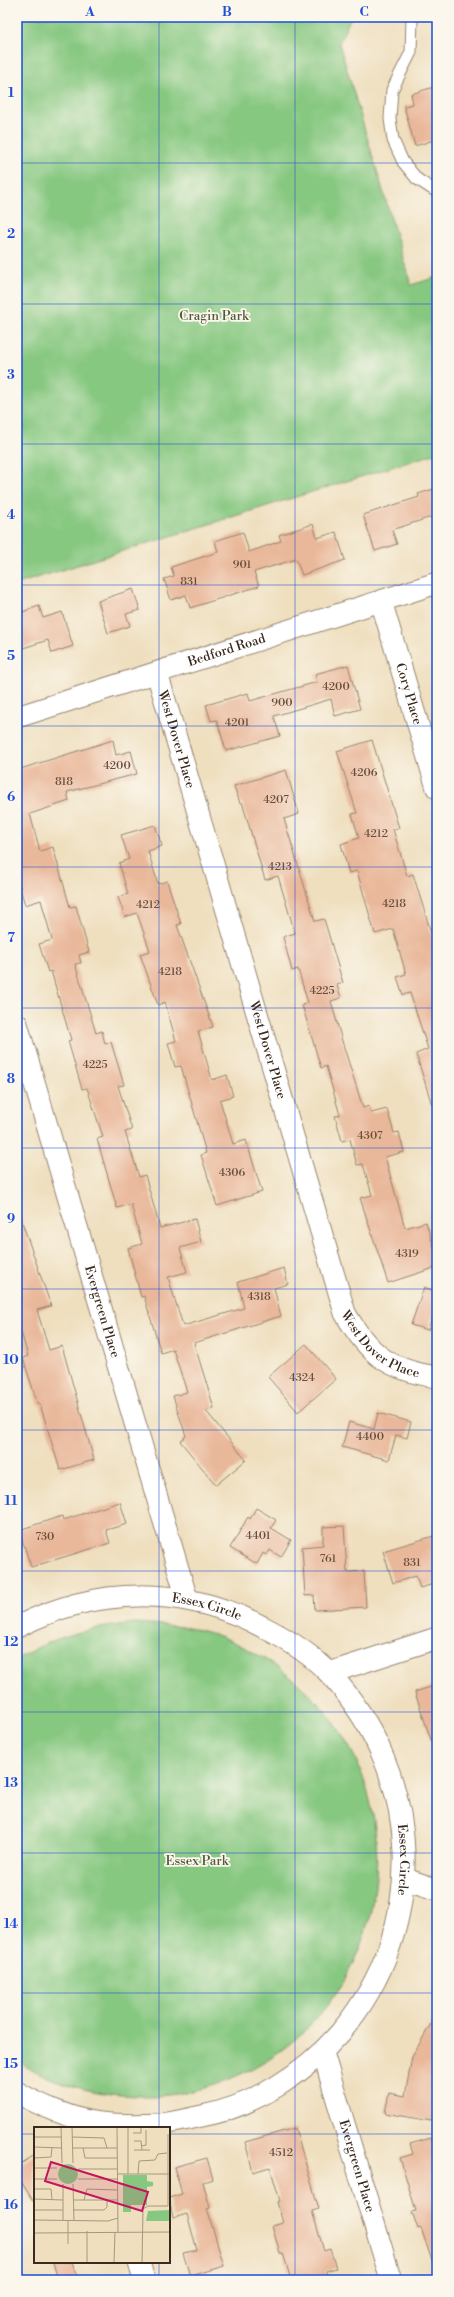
<svg xmlns="http://www.w3.org/2000/svg" width="454" height="2297" font-family="'Libre Bodoni',serif">
  <style>
    .green { fill: #87c881; stroke: #617950 }
    .building { fill: #e9b79a }
    .lines { fill: none; stroke-linecap: round; stroke-linejoin: round }
    .service-casing { stroke: #95846e; stroke-width: 13 }
    .minor-casing { stroke: #95846e; stroke-width: 23 }
    .service { stroke: #fff; stroke-width: 11 }
    .minor { stroke: #fff; stroke-width: 21 }
    .grid { fill: none; stroke: #1d4ed8; stroke-width: 1; stroke-opacity: 0.55 }
    .labels { text-anchor: middle; dominant-baseline: central; stroke-width: 3.5; stroke-linejoin: round; paint-order: stroke }
    .number-label { font-size: 11px; fill: #664d3d }
    .park-label { font-size: 13px; fill: #52593c; stroke: #fbf7ec }
    .street-label { font-size: 13px; fill: #3b2a1e; stroke: #fbf7ec }
    .inset-road { fill: none; stroke: #a7977f; stroke-width: 1 }
    .view { fill: #c2185b; fill-opacity: 0.15; stroke: #c2185b; stroke-width: 2 }
    .inset-edge { fill: none; stroke: #3b2a1e; stroke-width: 2 }
    .neatline { fill: none; stroke: #1d4ed8; stroke-width: 1.5 }
    .grid-label { font-size: 13px; text-anchor: middle; font-weight: bold; fill: #1d4ed8 }
  </style>
  <rect width="100%" height="100%" fill="#fbf7ec"/>
  <filter id="ink" filterUnits="userSpaceOnUse"><feTurbulence type="fractalNoise" baseFrequency=".025" numOctaves="2"/><feDisplacementMap in="SourceGraphic" scale="8" xChannelSelector="R" yChannelSelector="G"/><feConvolveMatrix kernelMatrix="1 2 1 2 8 2 1 2 1" color-interpolation-filters="sRGB"/></filter>
  <filter id="wash" filterUnits="userSpaceOnUse"><feTurbulence type="fractalNoise" baseFrequency=".012" numOctaves="4" result="noise"/><feDisplacementMap in="SourceGraphic" scale="16" xChannelSelector="R" yChannelSelector="G"/><feGaussianBlur stdDeviation="0.9" result="paint"/><feColorMatrix in="noise" values="0 0 0 0 0 0 0 0 0 0 0 0 0 0 0 0 0 1.4 0 .05"/><feComposite in="paint" operator="in"/></filter>
  <g filter="url(#wash)">
    <rect width="100%" height="100%" fill="#efdfbf"/>
    <!-- green -->
    <path class="green" d="M17 17H351L339 43 411 285 437 277V453L17 584Z
      M134 1623C166 1625 199 1626 229 1640 272 1659 311 1689 338 1728 407 1830 381 1976 283 2049 244 2077 199 2095 152 2096 104 2097 57 2087 17 2060V1659C58 1634 87 1629 134 1623Z"/>
    <g id="blocks">
      <!-- building -->
      <path class="building" d="M437 86V139L415 146 404 106 413 104 411 94Z
        M437 488V515L392 530 397 544 375 551 363 515 419 497 418 494Z
        M313 524 317 538 336 532 345 560 302 575 296 559 254 572 259 586 190 608 186 595 171 600 164 579 174 576 171 567 218 552 215 541 243 532 249 552 281 541 279 535Z
        M133 589 140 610 126 614 130 626 108 633 98 601Z
        M39 606 43 618 62 612 73 646 52 653 48 640 17 650V614Z
        M348 665 360 709 335 716 331 699 274 716 280 736 226 751 217 720 211 721 206 705 248 693 250 701 317 682 315 674Z
        M113 740 116 755 131 751 137 774 67 792 69 801 30 814 40 851 53 847 70 907 76 906 89 952 79 955 81 963 75 964 96 1033 102 1031 105 1044 111 1042 124 1085 118 1086 132 1130 125 1132 139 1177 145 1175 160 1228 195 1219 201 1242 180 1248 187 1272 168 1277 183 1326 244 1308 238 1282 284 1268 288 1284 274 1288 281 1316 194 1343 214 1408 206 1411 246 1460 216 1485 180 1441 186 1436 173 1396 187 1392 173 1349 161 1353 144 1296 141 1297 128 1248 142 1244 131 1204 117 1208 97 1139 103 1137 87 1088 82 1089 68 1041 71 1040 51 971 48 972 39 944 52 940 41 900 25 905 17 877V770Z
        M372 740 399 828 393 829 407 876 413 874 437 952V1105H432L416 1054 428 1049 410 993 403 995 397 977 406 974 393 929 375 934 357 871 349 873 341 844 359 838 352 814 357 813 337 751Z
        M286 770 299 814 284 819 315 921 324 919 343 983 337 985 341 998 331 1001 342 1041 363 1108 369 1106 371 1113 387 1109 394 1133 399 1132 404 1152 385 1157 405 1228 426 1222 437 1257V1267L388 1283 360 1198 372 1195 363 1164 357 1165 350 1139 342 1141 335 1116 340 1115 326 1066 321 1068 302 1005 308 1003 298 969 292 971 283 937 295 933 278 876 265 880 242 802 240 803 234 786Z
        M155 825 162 846 148 851 158 884 167 881 181 924 177 925 213 1027 198 1031 212 1080 227 1075 233 1096 220 1100 233 1144 246 1140 262 1192 217 1206 201 1155 206 1153 181 1066 175 1067 168 1043 176 1041 165 1002 158 1005 140 954 150 951 137 913 125 917 118 897 128 894 119 863 129 859 121 835Z
        M17 1216H20L51 1306 37 1310 49 1350 62 1346 94 1460 60 1470 40 1404 38 1405 23 1358 28 1356 17 1318Z
        M424 1287 437 1292V1317L433 1315 428 1330 411 1325Z
        M306 1344 336 1379 298 1412 268 1377Z
        M378 1413 411 1422 407 1438 396 1435 389 1460 342 1447 349 1422 374 1429Z
        M120 1502 127 1524 106 1530 110 1543 31 1567 19 1530 62 1516 63 1520Z
        M256 1508 276 1520 271 1528 291 1540 281 1557 270 1550 267 1555 263 1553 257 1564 230 1548 248 1517 250 1519Z
        M344 1526 347 1572 364 1571 366 1607 315 1610 314 1595 305 1596 302 1547 323 1545V1527Z
        M437 1535V1583L420 1588 416 1576 393 1583 383 1551Z
        M437 1685V1748L434 1749 415 1692Z
        M437 2013V2122L385 2113 389 2093 405 2096 412 2057Z
        M295 2128 319 2209 312 2211 324 2251 330 2249 336 2268 326 2271 328 2280H291L283 2253H280L272 2226 283 2223 277 2202 280 2201 270 2167 253 2172 245 2142Z
        M431 2138 437 2156V2267H434L421 2228 418 2229 412 2212 416 2211 400 2158 413 2154 410 2144Z
        M35 2155V2204L17 2175V2166Z
        M207 2158 213 2179 203 2182 210 2208 207 2209 224 2266 190 2276 183 2253 197 2250 187 2214 173 2218 169 2198 182 2194 174 2167Z
        M53 2262H72L78 2280H58Z"/>
    </g>
  </g>
  <g filter="url(#ink)">
    <use href="#blocks" fill-opacity="0" stroke="#95846e" stroke-width="1"/>
    <g class="lines">
      <!-- service casing -->
      <g class="service-casing">
        <path id="service" d="M412 17 411 52 392 90 390 119 393 140 403 162 417 179 437 192"/>
      </g>
      <!-- minor casing -->
      <g class="minor-casing">
        <g id="minor">
          <path id="s1" d="M381 601 437 788"/>
          <path id="s2" d="M157 673 345 1313C369 1355 389 1370 437 1377"/>
          <path id="s3" d="M17 717 437 583"/>
          <path id="s4" d="M17 1024 187 1599"/>
          <path id="s5" d="M17 1627C96 1586 184 1585 263 1627 287 1639 312 1655 330 1674 424 1777 430 1926 340 2033 305 2073 255 2106 202 2116 188 2119 173 2123 159 2124 140 2125 118 2125 99 2123 75 2120 38 2105 17 2092"/>
          <path d="M329 1673 437 1638"/>
          <path d="M405 1879 432 1888 437 1887"/>
          <path id="s6" d="M323 2053 391 2280"/>
          <path d="M139 2262 144 2280"/>
        </g>
      </g>
      <!-- service -->
      <use href="#service" class="service"/>
      <!-- minor -->
      <use href="#minor" class="minor"/>
    </g>
  </g>
  <!-- grid -->
  <path class="grid" d="M159 17V2128M295 17V2280M17 163H437M17 304H437M17 444H437M17 585H437M17 726H437M17 867H437M17 1008H437M17 1148H437M17 1289H437M17 1430H437M17 1571H437M17 1712H437M17 1853H437M17 1993H437M17 2134H35M169 2134H437M159 2262V2280"/>
  <g class="labels">
    <!-- number labels -->
    <g class="number-label">
      <text x="242" y="565">901</text>
      <text x="189" y="582">831</text>
      <text x="336" y="687">4200</text>
      <text x="282" y="703">900</text>
      <text x="237" y="723">4201</text>
      <text x="117" y="766">4200</text>
      <text x="364" y="773">4206</text>
      <text x="64" y="782">818</text>
      <text x="276" y="800">4207</text>
      <text x="376" y="834">4212</text>
      <text x="280" y="867">4213</text>
      <text x="394" y="904">4218</text>
      <text x="148" y="905">4212</text>
      <text x="170" y="972">4218</text>
      <text x="322" y="991">4225</text>
      <text x="95" y="1065">4225</text>
      <text x="370" y="1136">4307</text>
      <text x="232" y="1173">4306</text>
      <text x="407" y="1254">4319</text>
      <text x="259" y="1297">4318</text>
      <text x="302" y="1378">4324</text>
      <text x="370" y="1437">4400</text>
      <text x="258" y="1536">4401</text>
      <text x="45" y="1537">730</text>
      <text x="328" y="1559">761</text>
      <text x="412" y="1563">831</text>
      <text x="281" y="2153">4512</text>
    </g>
    <!-- park labels -->
    <g class="park-label">
      <text x="214" y="316">Cragin Park</text>
      <text x="197" y="1861">Essex Park</text>
    </g>
    <!-- street labels -->
    <g class="street-label">
      <text stroke="none"><textPath href="#s3" startOffset="220">Bedford Road</textPath></text>
      <text stroke="none"><textPath href="#s1" startOffset="97">Cory Place</textPath></text>
      <text stroke="none"><textPath href="#s2" startOffset="69">West Dover Place</textPath></text>
      <text stroke="none"><textPath href="#s2" startOffset="393">West Dover Place</textPath></text>
      <text stroke="none"><textPath href="#s4" startOffset="300">Evergreen Place</textPath></text>
      <text stroke="none"><textPath href="#s2" startOffset="716">West Dover Place</textPath></text>
      <text stroke="none"><textPath href="#s5" startOffset="196">Essex Circle</textPath></text>
      <text stroke="none"><textPath href="#s5" startOffset="543">Essex Circle</textPath></text>
      <text stroke="none"><textPath href="#s6" startOffset="118">Evergreen Place</textPath></text>
    </g>
  </g>
  <!-- overview -->
  <g transform="translate(34 2127)">
    <rect width="136" height="136" fill="#efdfbf"/>
    <path d="M24 47a10 10 0 1 1 20 0a10 10 0 1 1-20 0ZM89 48H113V54L119 55V59L113 60V78H97V85H89ZM136 83V94H112L114 84Z" fill="#87c881"/>
    <path class="inset-road" d="M27 0 28 36M38 0 39 36M81 0H83L84 105M99 6H107V1M0 10H28M38 10 70 11 73 21M100 14H107L108 23M108 19 112 18V3M0 20 28 21M39 21H83M49 21 51 31H83M100 23H116M0 31 17 30 18 21M0 41H23M44 42H83M83 47H136M94 47V0M104 47 105 34 121 33 124 27 133 26M0 52H23M44 52H83M39 57 40 94M0 62H17L18 72M0 72 29 73M39 73H84M50 73 53 62 83 63M0 83H29M39 83H70L73 80V73M0 93 74 94 84 91M29 93V57M34 93V117M0 106 136 105M53 136V104M80 136 81 105M108 136 109 82 114 79H134V7"/>
    <path class="view" d="M17 35 114 65 108 84 11 54Z"/>
    <rect width="136" height="136" class="inset-edge"/>
  </g>
  <!-- margin -->
  <rect width="454" height="2297" fill="none" stroke="#fbf7ec" stroke-width="44"/>
  <rect x="22" y="22" width="410" height="2253" class="neatline"/>
  <g class="grid-label">
    <text x="90" y="16">A</text>
    <text x="227" y="16">B</text>
    <text x="364" y="16">C</text>
    <text x="11" y="97">1</text>
    <text x="11" y="238">2</text>
    <text x="11" y="379">3</text>
    <text x="11" y="519">4</text>
    <text x="11" y="660">5</text>
    <text x="11" y="801">6</text>
    <text x="11" y="942">7</text>
    <text x="11" y="1083">8</text>
    <text x="11" y="1223">9</text>
    <text x="11" y="1364">10</text>
    <text x="11" y="1505">11</text>
    <text x="11" y="1646">12</text>
    <text x="11" y="1787">13</text>
    <text x="11" y="1928">14</text>
    <text x="11" y="2068">15</text>
    <text x="11" y="2209">16</text>
  </g>
</svg>
